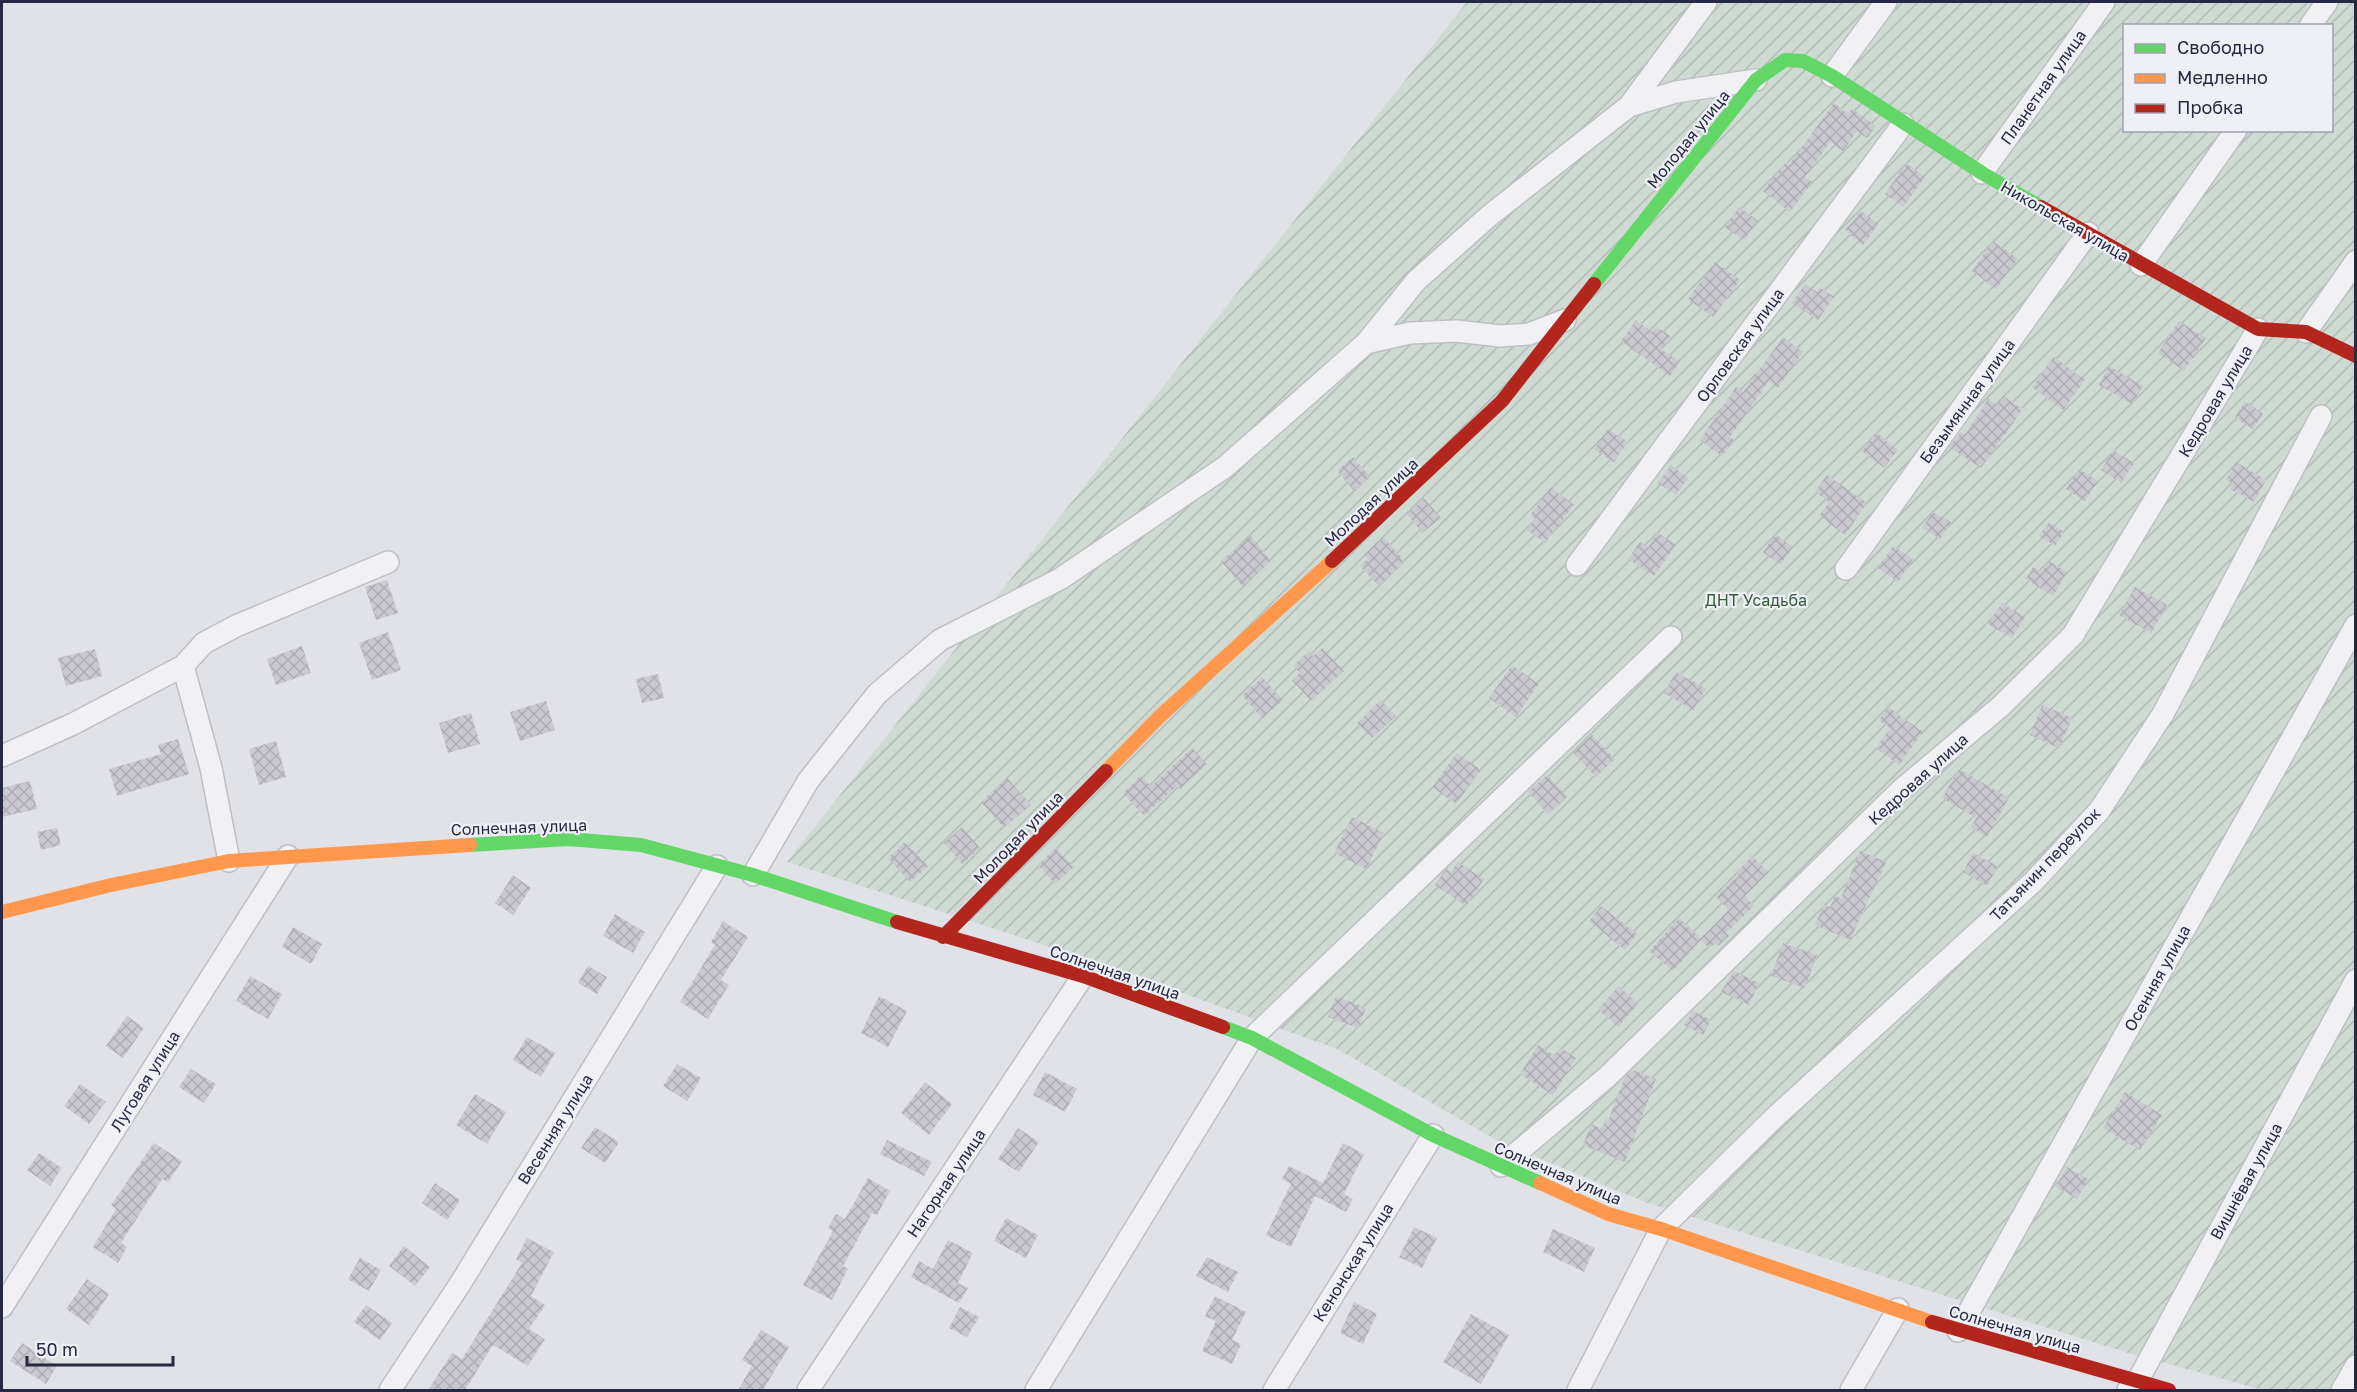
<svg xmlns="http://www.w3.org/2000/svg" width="2357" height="1392" font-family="'Golos Text',sans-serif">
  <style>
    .garden { fill: url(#garden-furrows); fill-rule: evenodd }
    .building { fill: url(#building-cross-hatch) }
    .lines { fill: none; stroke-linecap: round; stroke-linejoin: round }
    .street-casing { stroke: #bebfc5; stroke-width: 24 }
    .street { stroke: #f1f1f3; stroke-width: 21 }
    .fast { stroke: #63d668; stroke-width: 14 }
    .slow { stroke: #ff974d; stroke-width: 14 }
    .jam { stroke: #b3261e; stroke-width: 14 }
    .labels { text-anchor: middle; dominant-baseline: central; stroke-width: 4.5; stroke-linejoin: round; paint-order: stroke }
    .street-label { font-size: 16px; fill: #272942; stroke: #eff0f7 }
    .park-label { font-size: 16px; fill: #345e38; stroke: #eff0f7 }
  </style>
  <defs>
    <pattern id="garden-furrows" width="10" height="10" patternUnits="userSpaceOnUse" patternTransform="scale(1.5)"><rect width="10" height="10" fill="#cfdad2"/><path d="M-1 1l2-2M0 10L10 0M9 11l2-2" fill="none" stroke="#b2bbb6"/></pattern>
    <pattern id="building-cross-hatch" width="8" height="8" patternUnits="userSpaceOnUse" patternTransform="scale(1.5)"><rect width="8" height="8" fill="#c9c9cf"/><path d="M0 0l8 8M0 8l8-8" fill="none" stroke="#adadb3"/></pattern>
  </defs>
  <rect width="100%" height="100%" fill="#e1e2e7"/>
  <!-- garden -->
  <path class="garden" d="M1467 2H2355V1390H2263L2125 1352 1645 1202 1500 1142 1337 1049 1103 964 787 862ZM2124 26H2332V130H2124Z"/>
  <!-- building -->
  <path class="building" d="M1834 103 1848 114 1852 109 1876 126 1867 138 1857 131 1843 151 1830 142 1805 177 1812 182 1790 212 1763 191 1786 162 1789 165Z
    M1906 163 1925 177 1903 207 1885 194Z
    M1739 207 1758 221 1744 240 1725 227Z
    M1861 211 1879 224 1863 245 1845 230Z
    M1993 241 2018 259 1996 289 1972 271Z
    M1715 262 1740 280 1713 317 1688 299Z
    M1805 284 1817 292 1820 287 1834 297 1818 320 1792 303Z
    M1636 320 1652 332 1656 326 1670 336 1661 349 1680 362 1670 376 1621 341Z
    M2179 321 2206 338 2184 371 2158 353Z
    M1783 337 1803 352 1778 388 1769 381 1730 437 1734 440 1722 456 1700 440 1736 387 1743 392Z
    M2054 357 2085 380 2063 410 2032 387Z
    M2109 366 2143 386 2132 404 2099 385Z
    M2003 396 2023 409 1981 468 1949 447 1961 432 1965 435 1988 399 1997 405Z
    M2245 401 2263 414 2253 429 2235 417Z
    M1608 429 1628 442 1614 462 1594 449Z
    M1876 432 1898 450 1884 468 1862 451Z
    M2113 450 2134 463 2121 483 2101 470Z
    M1353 457 1370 477 1354 491 1337 470Z
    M2236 462 2266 480 2254 502 2230 489 2233 484 2226 480Z
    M1671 465 1688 478 1676 495 1658 483Z
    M2079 469 2098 481 2085 501 2066 489Z
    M1827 475 1867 503 1845 535 1819 516 1829 502 1815 492Z
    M1551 487 1574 505 1545 543 1527 530 1535 519 1530 515Z
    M1424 498 1441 518 1422 533 1407 514Z
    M1933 512 1951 522 1940 539 1922 528Z
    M2049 522 2064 532 2055 546 2039 536Z
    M1657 532 1676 545 1654 576 1628 559 1640 542 1648 547Z
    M1775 534 1793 547 1780 565 1763 552Z
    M1251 536 1271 561 1242 586 1221 561Z
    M1383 537 1405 561 1379 586 1360 566 1368 559 1364 555Z
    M1893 546 1913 559 1898 582 1878 568Z
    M2049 561 2067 572 2053 596 2026 579 2033 567 2042 572Z
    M387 580 398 613 376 620 365 587Z
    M2135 587 2167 605 2151 633 2119 615Z
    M2002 603 2025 617 2012 638 1988 624Z
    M388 632 401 670 372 680 359 643Z
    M302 646 311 673 276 685 267 659Z
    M1322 648 1344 671 1311 701 1292 680 1300 673 1293 666 1309 651 1313 656Z
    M95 649 102 676 66 686 58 658Z
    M1512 665 1539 684 1516 717 1489 698Z
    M1676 672 1706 689 1693 710 1664 693Z
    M658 674 664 698 642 703 636 679Z
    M1262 677 1283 700 1262 718 1242 695Z
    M1381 700 1396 716 1372 738 1357 723Z
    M546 701 555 730 520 741 510 712Z
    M2042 705 2072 718 2059 748 2030 735Z
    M1888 707 1923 732 1899 765 1876 748 1890 728 1879 720Z
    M471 713 480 744 448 753 439 723Z
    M1592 735 1615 759 1596 777 1573 753Z
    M178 739 189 774 117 796 109 769 161 754 158 745Z
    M276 741 286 777 259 785 249 749Z
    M1192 748 1207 764 1180 789 1177 786 1144 816 1123 793 1141 776 1151 786Z
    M1457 753 1481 770 1456 804 1432 787Z
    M1959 769 2009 798 1987 837 1971 828 1976 818 1942 798Z
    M1547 775 1567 797 1548 814 1528 792Z
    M1007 778 1031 805 1004 828 981 802Z
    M30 781 37 809 2 817V788Z
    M1352 817 1384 833 1366 869 1334 853Z
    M962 827 980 848 962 864 944 843Z
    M57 828 61 845 41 850 37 832Z
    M905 842 928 866 910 882 888 858Z
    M1056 848 1074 867 1055 884 1038 865Z
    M1860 851 1886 862 1850 940 1815 925 1824 904 1830 907 1835 896 1841 898Z
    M1973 853 1998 866 1987 886 1963 872Z
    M1752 856 1769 872 1745 896 1754 906 1726 933 1729 936 1718 946 1715 943 1709 948 1701 940 1673 971 1649 951 1679 918 1701 938 1729 910 1716 897 1739 874 1737 872Z
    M1458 862 1484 879 1466 906 1435 885 1443 873 1447 869 1451 872Z
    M513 875 531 888 513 915 495 903Z
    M1601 906 1637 934 1625 950 1589 921Z
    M615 914 645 932 633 953 603 936Z
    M723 921 748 937 721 980 729 985 708 1019 680 1002 715 945 711 942Z
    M293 927 322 944 311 964 282 947Z
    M1783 943 1817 955 1805 988 1771 976Z
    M588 966 607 977 597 994 578 983Z
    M1734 971 1759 983 1749 1005 1721 992Z
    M250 976 282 994 268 1019 236 1001Z
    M1619 986 1638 1004 1618 1027 1598 1009Z
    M879 996 907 1011 888 1047 861 1033Z
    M1336 996 1366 1008 1358 1028 1328 1017Z
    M1693 1011 1711 1020 1703 1035 1684 1025Z
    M127 1016 144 1028 123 1058 106 1046Z
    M527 1037 555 1053 541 1077 513 1060Z
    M1538 1045 1555 1056 1561 1048 1576 1058 1553 1095 1520 1074Z
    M677 1064 701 1078 687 1101 663 1086Z
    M191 1069 216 1084 204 1103 179 1087Z
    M1633 1070 1656 1079 1625 1162 1583 1145 1591 1124 1602 1129 1605 1120 1608 1121 1625 1077Z
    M1045 1072 1077 1089 1065 1112 1033 1095Z
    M925 1082 952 1104 929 1135 901 1113Z
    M80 1084 106 1102 89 1124 64 1106Z
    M2125 1092 2162 1115 2140 1150 2103 1128Z
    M475 1094 506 1112 487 1144 456 1125Z
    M595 1127 619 1142 605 1163 581 1148Z
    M1018 1128 1039 1142 1019 1172 998 1159Z
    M887 1140 932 1162 924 1176 880 1154Z
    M154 1143 182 1161 168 1182 162 1179 121 1243 127 1247 118 1263 93 1247 116 1209 111 1205Z
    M1343 1143 1364 1154 1344 1194 1353 1199 1346 1212 1315 1196 1291 1247 1266 1235 1291 1184 1282 1179 1289 1166 1323 1183Z
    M39 1153 62 1168 50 1186 27 1170Z
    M2067 1167 2088 1179 2077 1199 2056 1187Z
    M868 1178 890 1191 877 1215 872 1213 843 1266 848 1269 832 1300 803 1285 833 1231 828 1228 836 1214 845 1219Z
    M435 1183 460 1200 447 1220 422 1203Z
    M1006 1218 1038 1235 1026 1258 994 1241Z
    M1414 1227 1437 1238 1422 1268 1399 1257Z
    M1553 1229 1595 1248 1584 1272 1543 1252Z
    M527 1238 554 1252 531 1296 545 1305 529 1329 545 1339 528 1366 493 1345 465 1390H428L452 1353 462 1359 522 1263 516 1259Z
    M948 1240 973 1253 958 1283 968 1288 959 1303 911 1277 919 1261 933 1269Z
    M404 1246 430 1267 415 1286 389 1266Z
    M1207 1257 1238 1272 1228 1292 1196 1276Z
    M360 1258 381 1270 369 1291 348 1279Z
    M87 1279 109 1294 89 1325 66 1309Z
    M1215 1296 1246 1312 1232 1340 1241 1344 1232 1364 1202 1351 1216 1321 1205 1316Z
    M1354 1302 1377 1314 1363 1344 1340 1333Z
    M366 1305 392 1323 380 1340 354 1322Z
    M960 1307 979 1317 967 1337 949 1328Z
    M1471 1314 1509 1335 1481 1384 1443 1362Z
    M761 1330 789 1347 763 1390H738L752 1366 742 1360Z
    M22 1343 57 1366 46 1384 10 1361Z"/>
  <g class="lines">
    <!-- street casing -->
    <g class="street-casing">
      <path id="street" d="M2310 26 2327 2
        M1832 76 1886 2
        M1629 106 1676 92 1756 80
        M1982 173 2104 2
        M2141 265 2236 130
        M2306 332 2356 261
        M1366 343 1410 333 1456 331 1500 336 1529 334 1565 320
        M1577 565 1903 124
        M1846 569 2088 233
        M183 666 211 768 229 861
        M2 756 73 724 183 666 204 643 236 626 388 562
        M753 875 808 781 877 694 940 640 1060 579 1225 467 1366 343 1416 281 1489 216 1629 106 1706 2
        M1501 1166 1607 1077 1901 790 2001 706 2073 635 2258 329
        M2 1307 288 856
        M1958 1331 2356 625
        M390 1390 460 1284 717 866
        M808 1390 1083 976
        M1036 1390 1252 1038 1671 637
        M1274 1390 1433 1135
        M1578 1390 1661 1229 1774 1118 2033 882 2099 811 2163 714 2321 416
        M1851 1390 1898 1309
        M2128 1390 2137 1382 2356 980
        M2342 1390 2356 1366"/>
    </g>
    <!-- street -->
    <use href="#street" class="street"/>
    <!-- fast -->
    <path class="fast" d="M1594 284 1756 80 1785 60 1803 61 1832 76 1982 173 2041 207
      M470 845 568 839 641 845 753 875 897 922
      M1223 1027 1252 1038 1433 1135 1540 1183"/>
    <!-- slow -->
    <path class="slow" d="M1106 771 1160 716 1332 561
      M2 912 111 885 229 861 470 845
      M1540 1183 1608 1214 1661 1229 1932 1322"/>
    <!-- jam -->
    <path class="jam" d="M2041 207 2258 329 2306 332 2356 356
      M1332 561 1502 401 1594 284
      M897 922 1083 976 1223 1027
      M943 937 1106 771
      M1932 1322 2169 1390"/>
  </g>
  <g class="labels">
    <!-- street labels -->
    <g class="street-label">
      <text transform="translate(2043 87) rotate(-55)">Планетная улица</text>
      <text transform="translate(1688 139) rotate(-51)">Молодая улица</text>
      <text transform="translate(2065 221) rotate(30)">Никольская улица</text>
      <text transform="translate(1740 345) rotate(-54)">Орловская улица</text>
      <text transform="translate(1967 401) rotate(-54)">Безымянная улица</text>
      <text transform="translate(2215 401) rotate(-59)">Кедровая улица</text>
      <text transform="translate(1371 502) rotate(-43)">Молодая улица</text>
      <text transform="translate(1918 779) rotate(-42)">Кедровая улица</text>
      <text transform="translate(519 827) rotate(-2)">Солнечная улица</text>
      <text transform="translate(1018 837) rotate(-46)">Молодая улица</text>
      <text transform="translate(2045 864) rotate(-46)">Татьянин переулок</text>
      <text transform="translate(1115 972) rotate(19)">Солнечная улица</text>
      <text transform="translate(2157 978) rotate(-61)">Осенняя улица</text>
      <text transform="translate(145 1081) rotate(-58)">Луговая улица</text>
      <text transform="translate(555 1129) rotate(-58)">Весенняя улица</text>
      <text transform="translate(1558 1173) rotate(23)">Солнечная улица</text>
      <text transform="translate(2246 1181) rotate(-61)">Вишнёвая улица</text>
      <text transform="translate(946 1183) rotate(-56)">Нагорная улица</text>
      <text transform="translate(1353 1262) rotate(-58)">Кенонская улица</text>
      <text transform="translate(2015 1329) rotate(16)">Солнечная улица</text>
    </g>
    <!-- park labels -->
    <g class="park-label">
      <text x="1756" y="600">ДНТ Усадьба</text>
    </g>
  </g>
  <!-- border -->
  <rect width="2357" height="1392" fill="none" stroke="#272942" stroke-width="6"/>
  <!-- legend -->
  <rect x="2123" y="24" width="210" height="108" fill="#eff0f7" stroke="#9fa0af" stroke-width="1.5"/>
  <rect x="2135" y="44" width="30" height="9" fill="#63d668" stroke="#9fa0af" stroke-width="1.5"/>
  <text x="2177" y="54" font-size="18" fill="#272942">Свободно</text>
  <rect x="2135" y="74" width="30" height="9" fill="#ff974d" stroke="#9fa0af" stroke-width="1.5"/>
  <text x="2177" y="84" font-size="18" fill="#272942">Медленно</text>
  <rect x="2135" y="104" width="30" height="9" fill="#b3261e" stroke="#9fa0af" stroke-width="1.5"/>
  <text x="2177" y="114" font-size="18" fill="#272942">Пробка</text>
  <!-- scale -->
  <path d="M27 1356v9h146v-9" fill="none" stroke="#272942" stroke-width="3"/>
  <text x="36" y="1356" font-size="18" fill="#272942" stroke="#eff0f7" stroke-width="4.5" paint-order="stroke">50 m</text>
</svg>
